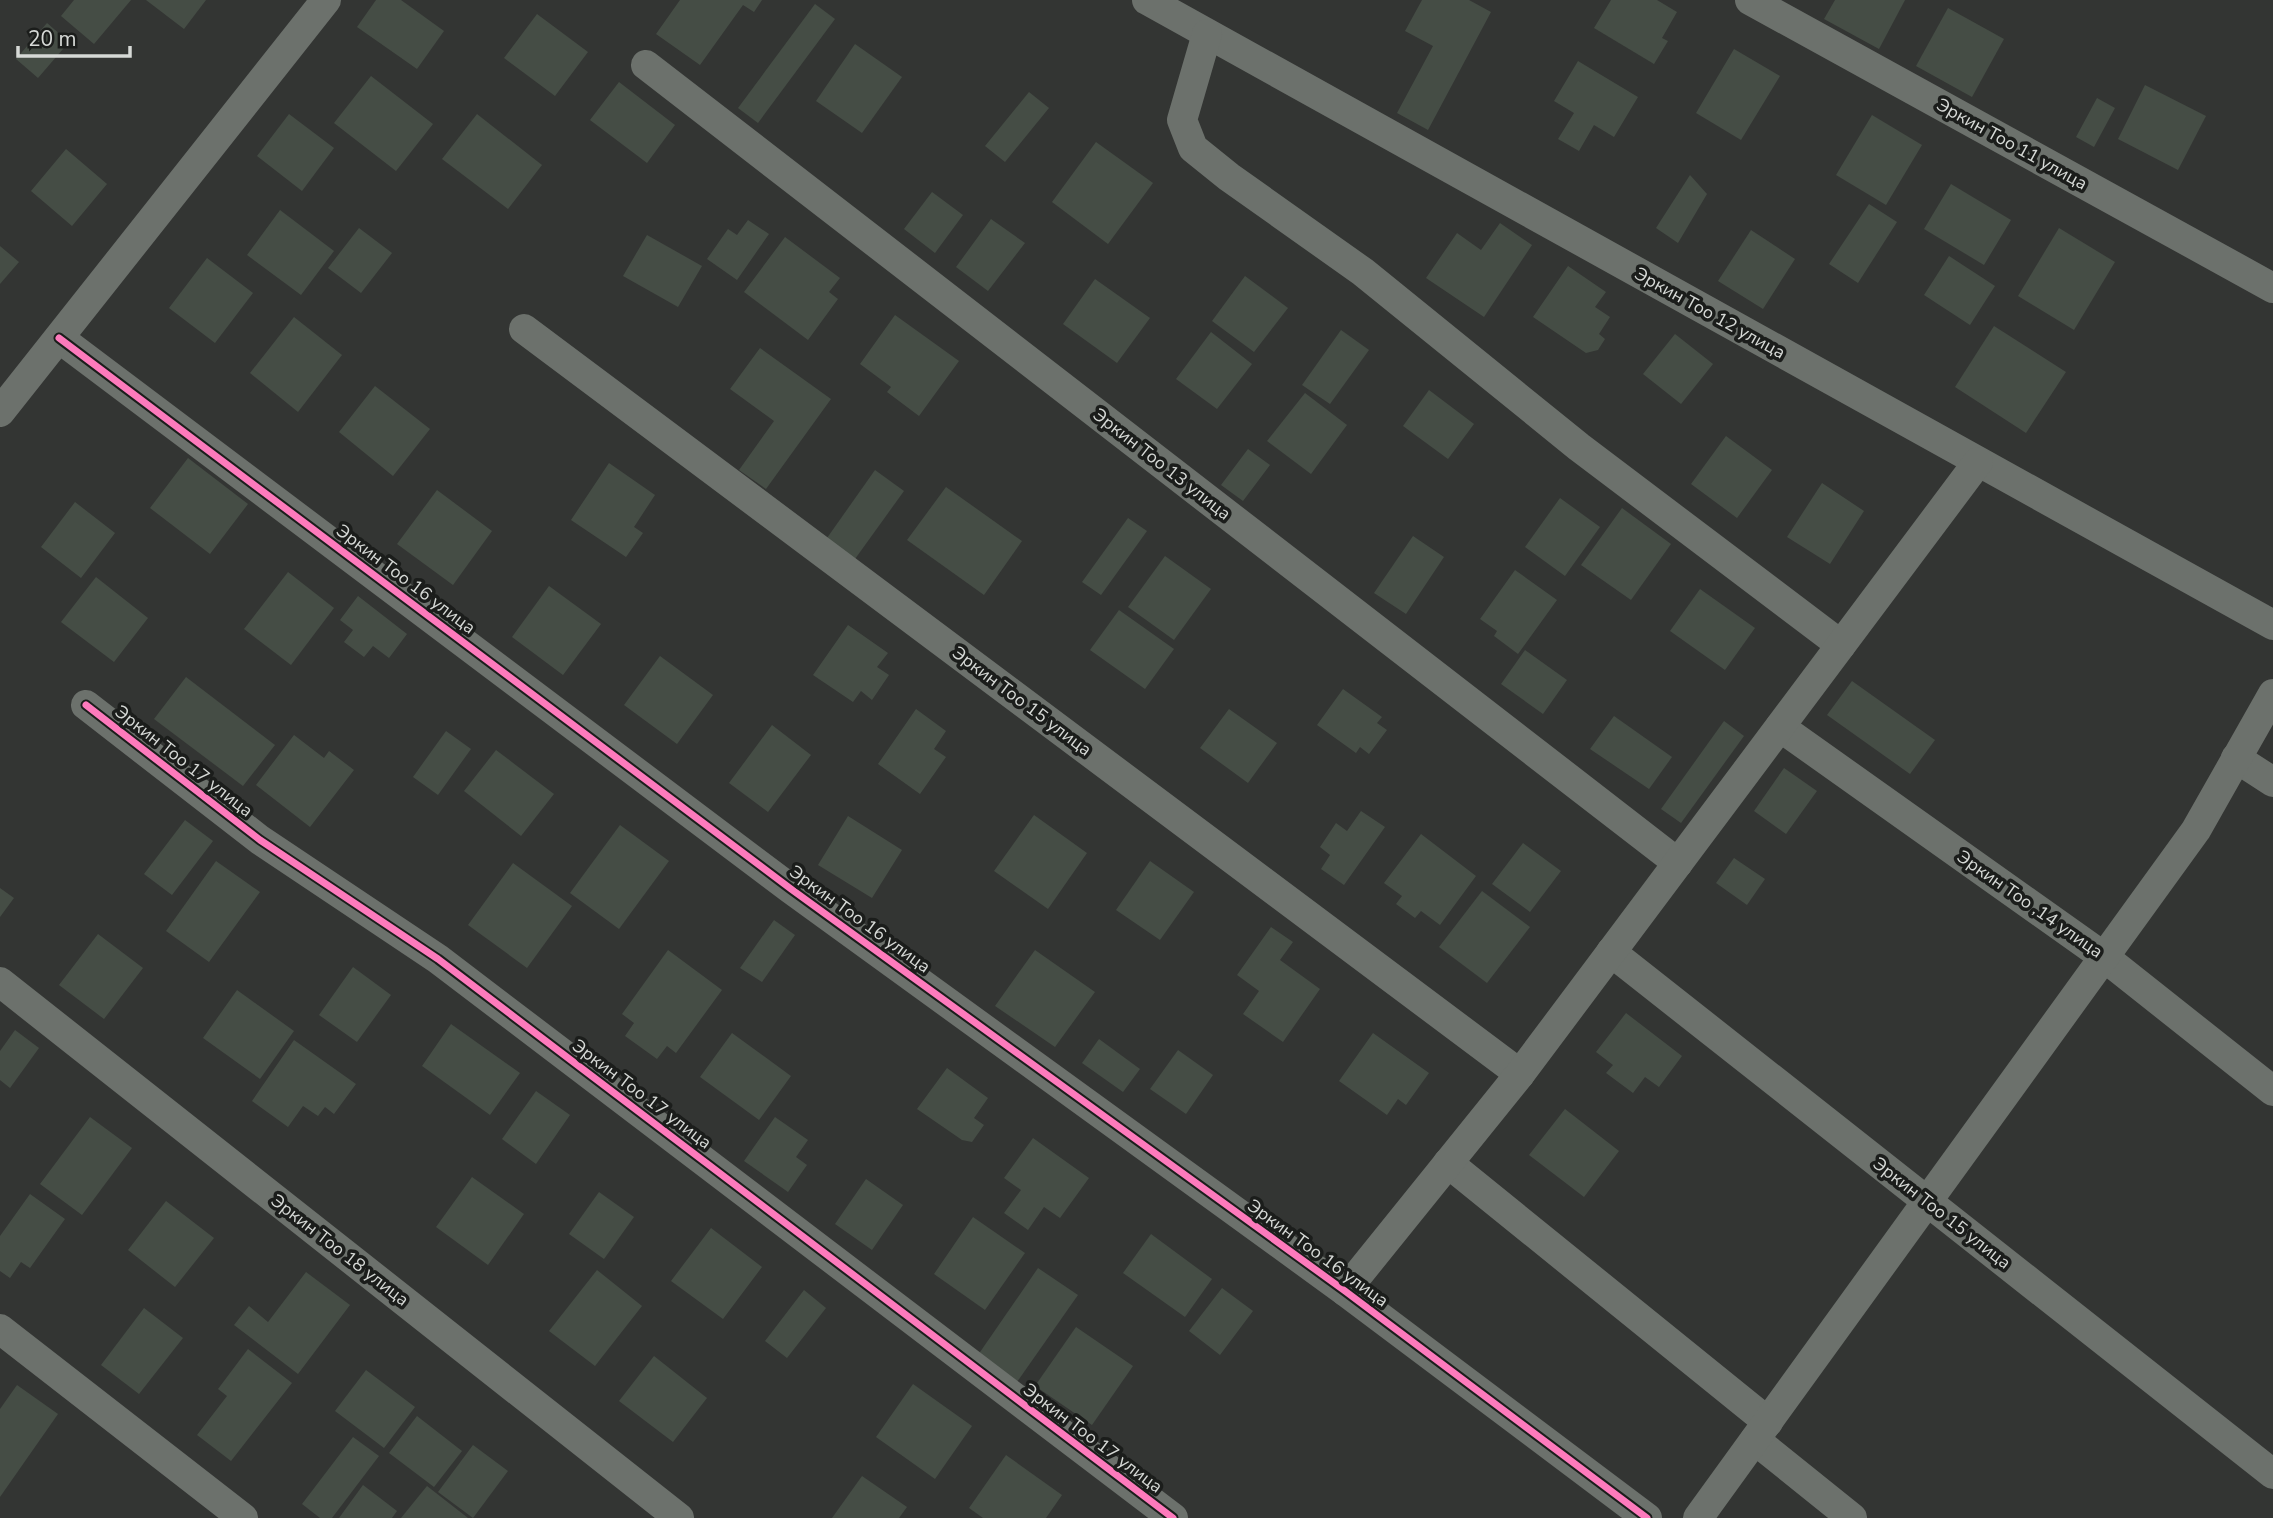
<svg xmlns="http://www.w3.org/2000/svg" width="2273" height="1518" font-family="'Nunito Sans',sans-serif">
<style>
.building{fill:#454d45}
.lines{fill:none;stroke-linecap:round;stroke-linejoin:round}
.minor{stroke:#6c716c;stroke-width:30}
.cycleway-casing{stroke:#1b1d1b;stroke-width:11}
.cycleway{stroke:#fd7abc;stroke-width:7}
.labels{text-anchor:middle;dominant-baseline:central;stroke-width:7;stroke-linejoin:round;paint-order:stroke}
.street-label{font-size:18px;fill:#d6d9d6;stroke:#1b1d1b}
</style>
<rect width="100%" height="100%" fill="#333533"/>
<g class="building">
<path d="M 74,0 L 131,0 L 94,44 L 61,16 Z"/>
<path d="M 146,0 L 206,0 L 184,29 Z"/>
<path d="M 376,0 L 401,0 L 444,31 L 417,69 L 357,27 Z"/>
<path d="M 680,0 L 762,0 L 754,12 L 743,5 L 700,65 L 656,34 Z"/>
<path d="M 1422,0 L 1469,0 L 1491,12 L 1428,130 L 1397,113 L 1433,46 L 1405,31 Z"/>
<path d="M 1611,0 L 1657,0 L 1677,12 L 1662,38 L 1668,41 L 1654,64 L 1594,28 Z"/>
<path d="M 1835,0 L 1905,0 L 1879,49 L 1824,19 Z"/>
<path d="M 815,4 L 835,19 L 758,123 L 738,108 Z"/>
<path d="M 1948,8 L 2004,39 L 1972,97 L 1916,66 Z"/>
<path d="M 537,14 L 588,52 L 555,96 L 504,58 Z"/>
<path d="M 47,23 L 69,42 L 38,78 L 16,59 Z"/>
<path d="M 855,44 L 902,77 L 862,133 L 816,101 Z"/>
<path d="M 1734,49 L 1780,76 L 1741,140 L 1696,113 Z"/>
<path d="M 1578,61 L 1638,97 L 1614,137 L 1594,125 L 1579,151 L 1558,139 L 1574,113 L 1554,101 Z"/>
<path d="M 371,76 L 433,124 L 396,171 L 334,123 Z"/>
<path d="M 619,82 L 675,125 L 647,163 L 590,120 Z"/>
<path d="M 2145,85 L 2206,116 L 2178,170 L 2118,139 Z"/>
<path d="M 1029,92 L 1049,108 L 1005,162 L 985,146 Z"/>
<path d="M 2097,98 L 2115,108 L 2094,147 L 2076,137 Z"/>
<path d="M 289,114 L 334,148 L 302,191 L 257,156 Z"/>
<path d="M 477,114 L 542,165 L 508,209 L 442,159 Z"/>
<path d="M 1872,115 L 1922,145 L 1886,205 L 1836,175 Z"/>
<path d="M 1096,142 L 1153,183 L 1108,244 L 1052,202 Z"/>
<path d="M 66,149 L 107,184 L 72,226 L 31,191 Z"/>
<path d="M 1690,175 L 1707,194 L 1678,243 L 1656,228 Z"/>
<path d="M 1951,184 L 2011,220 L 1984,265 L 1924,229 Z"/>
<path d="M 932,192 L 963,215 L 935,253 L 904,229 Z"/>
<path d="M 1869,204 L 1897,222 L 1858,283 L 1829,264 Z"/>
<path d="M 280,210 L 334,251 L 301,295 L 247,255 Z"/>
<path d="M 991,219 L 1025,243 L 988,291 L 956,267 Z"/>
<path d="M 748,220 L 769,234 L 737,280 L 707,259 L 728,229 L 737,235 Z"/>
<path d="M 1500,223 L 1532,245 L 1484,317 L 1426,278 L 1457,233 L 1481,250 Z"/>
<path d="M 359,228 L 392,253 L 361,293 L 328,268 Z"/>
<path d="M 2059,228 L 2115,262 L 2074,330 L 2018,296 Z"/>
<path d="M 1751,230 L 1795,259 L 1763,309 L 1718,281 Z"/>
<path d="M 647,235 L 702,266 L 678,307 L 623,276 Z"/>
<path d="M 785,237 L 840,278 L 829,292 L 838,299 L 808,340 L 744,292 Z"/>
<path d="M 0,246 L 19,262 L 0,284 Z"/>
<path d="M 1949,256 L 1995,286 L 1970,325 L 1924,295 Z"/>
<path d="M 207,258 L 253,293 L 215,343 L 169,308 Z"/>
<path d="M 1568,266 L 1606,292 L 1595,307 L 1610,317 L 1599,334 L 1605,339 L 1598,350 L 1586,353 L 1533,317 Z"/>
<path d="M 1245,276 L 1288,308 L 1254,352 L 1212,321 Z"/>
<path d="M 1095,279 L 1150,318 L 1117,363 L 1063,324 Z"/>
<path d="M 895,315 L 959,361 L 919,416 L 887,392 L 891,387 L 860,364 Z"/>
<path d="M 294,317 L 342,355 L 298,412 L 250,373 Z"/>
<path d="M 1994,326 L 2066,372 L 2026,433 L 1955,387 Z"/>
<path d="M 1341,330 L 1369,350 L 1330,404 L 1302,385 Z"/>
<path d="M 1211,332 L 1252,364 L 1217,409 L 1176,379 Z"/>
<path d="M 1675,334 L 1713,364 L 1681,404 L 1643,374 Z"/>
<path d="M 760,348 L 831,399 L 766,489 L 739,470 L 774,421 L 730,389 Z"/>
<path d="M 375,386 L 430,429 L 393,476 L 339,432 Z"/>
<path d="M 1429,390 L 1474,424 L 1448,459 L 1403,426 Z"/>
<path d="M 1305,393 L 1347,425 L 1311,474 L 1267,441 Z"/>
<path d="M 1726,436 L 1772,470 L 1737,518 L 1691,484 Z"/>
<path d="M 1248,449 L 1270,465 L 1243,501 L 1221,485 Z"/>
<path d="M 188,458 L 248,504 L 210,554 L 150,508 Z"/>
<path d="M 609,463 L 655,495 L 634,527 L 643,533 L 626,557 L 571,520 Z"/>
<path d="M 875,470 L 904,491 L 855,559 L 827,538 Z"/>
<path d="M 1822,483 L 1864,511 L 1830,564 L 1787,537 Z"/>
<path d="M 946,487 L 1022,541 L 984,595 L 907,540 Z"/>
<path d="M 437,490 L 492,531 L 453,585 L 397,544 Z"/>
<path d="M 1560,498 L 1600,527 L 1565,576 L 1525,547 Z"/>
<path d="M 75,502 L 115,533 L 81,578 L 41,547 Z"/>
<path d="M 1622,508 L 1671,544 L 1631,600 L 1581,565 Z"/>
<path d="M 1128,518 L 1147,531 L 1101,595 L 1082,582 Z"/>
<path d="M 1413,536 L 1444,557 L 1406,614 L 1374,593 Z"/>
<path d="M 1165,556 L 1211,589 L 1174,640 L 1128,607 Z"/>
<path d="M 1515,570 L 1557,600 L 1518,654 L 1494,636 L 1497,631 L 1480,619 Z"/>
<path d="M 288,572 L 334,608 L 291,665 L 244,629 Z"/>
<path d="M 96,577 L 148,618 L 114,662 L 61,622 Z"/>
<path d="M 549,586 L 601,624 L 563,675 L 512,637 Z"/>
<path d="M 1700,589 L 1755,628 L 1725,670 L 1670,631 Z"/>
<path d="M 358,596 L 407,634 L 389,658 L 373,646 L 364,657 L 344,642 L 353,630 L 340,620 Z"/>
<path d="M 1119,610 L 1174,649 L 1145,689 L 1090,650 Z"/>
<path d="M 848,625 L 888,653 L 877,667 L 889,675 L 872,700 L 861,691 L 853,702 L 813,675 Z"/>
<path d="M 1525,650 L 1567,680 L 1543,714 L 1501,684 Z"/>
<path d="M 660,656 L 713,695 L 677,744 L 624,705 Z"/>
<path d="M 186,677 L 275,745 L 243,786 L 154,719 Z"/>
<path d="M 1852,681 L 1935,740 L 1910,774 L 1827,715 Z"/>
<path d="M 1343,689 L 1382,717 L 1377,723 L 1387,730 L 1369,754 L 1360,747 L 1356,753 L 1317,725 Z"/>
<path d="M 916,709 L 946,731 L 934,749 L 946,757 L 920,794 L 878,764 Z"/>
<path d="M 1229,709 L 1277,743 L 1248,783 L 1200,748 Z"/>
<path d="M 1614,716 L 1672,757 L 1649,789 L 1590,749 Z"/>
<path d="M 1724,721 L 1744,736 L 1681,823 L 1661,809 Z"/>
<path d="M 772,725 L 811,755 L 768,812 L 729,783 Z"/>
<path d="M 446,731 L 471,749 L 438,795 L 413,777 Z"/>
<path d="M 294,735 L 324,758 L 329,751 L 354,770 L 310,827 L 256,785 Z"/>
<path d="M 496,750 L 554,794 L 521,836 L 464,791 Z"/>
<path d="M 1784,768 L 1817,791 L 1786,834 L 1754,811 Z"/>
<path d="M 1361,811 L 1385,827 L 1344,885 L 1321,869 L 1330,855 L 1320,847 L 1336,823 L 1347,831 Z"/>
<path d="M 1034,815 L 1087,853 L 1048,909 L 994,871 Z"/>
<path d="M 848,816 L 902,850 L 872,898 L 818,865 Z"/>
<path d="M 185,820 L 213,841 L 172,895 L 144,874 Z"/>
<path d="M 620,825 L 669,861 L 619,929 L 570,893 Z"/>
<path d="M 1421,834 L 1476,876 L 1440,925 L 1421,911 L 1415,918 L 1396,904 L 1402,896 L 1384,883 Z"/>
<path d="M 1523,843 L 1561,871 L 1530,912 L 1492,884 Z"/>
<path d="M 1734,858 L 1765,879 L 1747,905 L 1716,883 Z"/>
<path d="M 216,861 L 260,892 L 209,962 L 166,931 Z"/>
<path d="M 1150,861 L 1194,892 L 1160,940 L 1116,910 Z"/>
<path d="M 513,863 L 572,906 L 527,968 L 468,925 Z"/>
<path d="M 0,888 L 14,898 L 0,917 Z"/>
<path d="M 1482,891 L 1530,927 L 1487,983 L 1439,947 Z"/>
<path d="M 774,920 L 795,935 L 762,982 L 740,968 Z"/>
<path d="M 1271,927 L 1293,942 L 1280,960 L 1320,989 L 1283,1042 L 1243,1014 L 1259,991 L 1237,975 Z"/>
<path d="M 98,934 L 143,968 L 104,1019 L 59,985 Z"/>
<path d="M 668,950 L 722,990 L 676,1053 L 667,1046 L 657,1059 L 625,1036 L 634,1023 L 622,1014 Z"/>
<path d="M 1035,950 L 1095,992 L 1055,1047 L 995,1006 Z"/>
<path d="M 353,967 L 391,995 L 357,1042 L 319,1015 Z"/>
<path d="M 237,990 L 294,1031 L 260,1079 L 203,1038 Z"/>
<path d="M 1626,1013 L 1682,1056 L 1659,1087 L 1645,1077 L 1633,1093 L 1606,1073 L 1613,1065 L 1596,1052 Z"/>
<path d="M 451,1024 L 520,1073 L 490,1115 L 422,1066 Z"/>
<path d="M 15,1030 L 39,1048 L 10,1088 L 0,1080 L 0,1051 Z"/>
<path d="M 732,1033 L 791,1076 L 759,1120 L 700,1077 Z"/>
<path d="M 1373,1033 L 1429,1073 L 1406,1105 L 1398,1099 L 1387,1115 L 1339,1081 Z"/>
<path d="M 1099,1039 L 1140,1069 L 1123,1092 L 1082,1063 Z"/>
<path d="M 294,1040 L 356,1084 L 334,1114 L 325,1107 L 318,1116 L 303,1106 L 288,1127 L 252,1101 Z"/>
<path d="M 1178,1050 L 1213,1075 L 1186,1114 L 1150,1089 Z"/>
<path d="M 947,1068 L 988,1098 L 974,1118 L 984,1125 L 972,1142 L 962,1140 L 917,1109 Z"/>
<path d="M 536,1091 L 570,1115 L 536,1164 L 502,1139 Z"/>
<path d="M 1565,1109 L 1619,1151 L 1584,1197 L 1529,1155 Z"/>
<path d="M 90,1117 L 132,1148 L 82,1215 L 40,1184 Z"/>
<path d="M 775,1117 L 808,1140 L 796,1157 L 807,1165 L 788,1192 L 744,1161 Z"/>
<path d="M 1033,1138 L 1089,1178 L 1060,1218 L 1044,1207 L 1028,1230 L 1004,1213 L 1021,1190 L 1004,1178 Z"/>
<path d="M 472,1177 L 524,1214 L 488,1265 L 436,1227 Z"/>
<path d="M 866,1179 L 903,1205 L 872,1250 L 835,1224 Z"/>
<path d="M 599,1192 L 634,1217 L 604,1259 L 569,1234 Z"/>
<path d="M 30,1194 L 65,1219 L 30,1268 L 21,1262 L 10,1278 L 0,1271 L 0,1236 Z"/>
<path d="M 166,1201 L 214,1238 L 175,1287 L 128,1250 Z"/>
<path d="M 973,1217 L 1025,1253 L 985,1310 L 934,1274 Z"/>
<path d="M 711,1228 L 762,1267 L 723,1319 L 671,1281 Z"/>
<path d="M 1151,1234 L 1212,1279 L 1185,1317 L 1123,1273 Z"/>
<path d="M 1038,1268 L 1078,1295 L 1017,1382 L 978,1355 Z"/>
<path d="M 597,1270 L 642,1306 L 595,1366 L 549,1331 Z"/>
<path d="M 306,1272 L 350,1305 L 298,1374 L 234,1325 L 249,1306 L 268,1322 Z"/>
<path d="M 1222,1288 L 1253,1311 L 1220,1355 L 1189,1331 Z"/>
<path d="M 804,1290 L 826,1308 L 787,1358 L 765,1341 Z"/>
<path d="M 144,1308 L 183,1338 L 139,1394 L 101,1365 Z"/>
<path d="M 1076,1327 L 1133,1366 L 1092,1425 L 1035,1386 Z"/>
<path d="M 248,1349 L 292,1383 L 231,1461 L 197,1435 L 227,1396 L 218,1389 Z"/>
<path d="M 654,1356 L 707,1398 L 673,1442 L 619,1401 Z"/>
<path d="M 366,1370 L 415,1407 L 384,1448 L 335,1411 Z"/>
<path d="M 913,1384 L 972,1426 L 935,1479 L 876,1437 Z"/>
<path d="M 17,1385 L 58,1414 L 0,1497 L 0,1409 Z"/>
<path d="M 417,1416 L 462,1451 L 434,1487 L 389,1453 Z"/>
<path d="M 353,1437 L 379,1456 L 332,1518 L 320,1518 L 302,1504 Z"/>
<path d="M 473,1445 L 508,1471 L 473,1518 L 438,1492 Z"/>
<path d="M 1006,1455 L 1062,1495 L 1046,1518 L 983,1518 L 969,1508 Z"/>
<path d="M 862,1476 L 907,1507 L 899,1518 L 832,1518 Z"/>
<path d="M 363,1485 L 397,1511 L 392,1518 L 339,1518 Z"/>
<path d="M 427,1486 L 468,1518 L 401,1518 Z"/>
</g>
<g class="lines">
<g class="minor">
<path d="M 1147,0 L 2273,625"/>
<path d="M 1750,0 L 2273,288"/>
<path d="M 1207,34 L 1182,120 L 1193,148 L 1229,177 L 1363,272 L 1579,447 L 1841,645"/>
<path d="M 646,65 L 1678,863"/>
<path d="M 524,329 L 1520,1074"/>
<path d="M 59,338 L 791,889 L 1345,1291 L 1647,1518"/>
<path d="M 0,412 L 326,0"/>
<path d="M 86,705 L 260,840 L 438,959 L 1173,1518"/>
<path d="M 1780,727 L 2104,957 L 2273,1091"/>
<path d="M 2236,758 L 2273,782"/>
<path d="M 1611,952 L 2273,1474"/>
<path d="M 0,982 L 679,1518"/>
<path d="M 1448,1163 L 1768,1422"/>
<path d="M 1345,1291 L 1520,1074 L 1978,462"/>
<path d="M 0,1329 L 243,1518"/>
<path d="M 1755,1440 L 1852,1518"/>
<path d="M 1698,1518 L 2196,830 L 2273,694"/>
</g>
<g class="cycleway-casing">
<g id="cycleway">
<path d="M 59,338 L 791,889 L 1345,1291 L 1647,1518"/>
<path d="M 86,705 L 260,840 L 438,959 L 1173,1518"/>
</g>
</g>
<use href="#cycleway" class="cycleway"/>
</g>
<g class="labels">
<g class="street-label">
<text transform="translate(2012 144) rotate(29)">Эркин Тоо 11 улица</text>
<text transform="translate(1710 313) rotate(29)">Эркин Тоо 12 улица</text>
<text transform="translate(1162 464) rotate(38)">Эркин Тоо 13 улица</text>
<text transform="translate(406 579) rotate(37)">Эркин Тоо 16 улица</text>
<text transform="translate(1022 701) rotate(37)">Эркин Тоо 15 улица</text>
<text transform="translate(184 761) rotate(38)">Эркин Тоо 17 улица</text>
<text transform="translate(2030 904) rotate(35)">Эркин Тоо ,14 улица</text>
<text transform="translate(860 919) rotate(36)">Эркин Тоо 16 улица</text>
<text transform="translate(642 1094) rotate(37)">Эркин Тоо 17 улица</text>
<text transform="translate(1942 1213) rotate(38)">Эркин Тоо 15 улица</text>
<text transform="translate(340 1250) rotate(38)">Эркин Тоо 18 улица</text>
<text transform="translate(1318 1253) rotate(36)">Эркин Тоо 16 улица</text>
<text transform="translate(1093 1438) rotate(37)">Эркин Тоо 17 улица</text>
</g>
</g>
<path d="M18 46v10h112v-10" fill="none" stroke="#d6d9d6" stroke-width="3.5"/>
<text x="28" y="46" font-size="21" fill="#d6d9d6" stroke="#1b1d1b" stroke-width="5" paint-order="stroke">20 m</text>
</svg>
